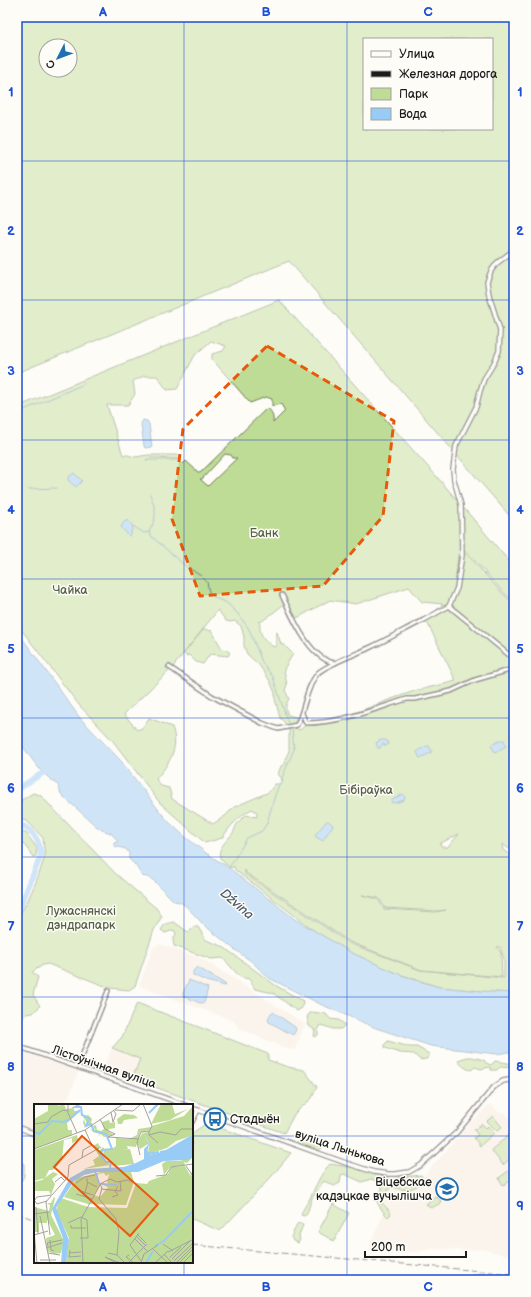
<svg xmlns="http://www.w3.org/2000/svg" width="531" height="1297" font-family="'Balsamiq Sans',sans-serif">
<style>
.built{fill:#f9ebdd}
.green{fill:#bedc95;stroke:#6d7c58;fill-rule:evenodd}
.water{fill:#98cbf5;stroke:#66859e}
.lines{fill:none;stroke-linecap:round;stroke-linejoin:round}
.stream{stroke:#66859e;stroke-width:1}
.river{stroke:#98cbf5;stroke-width:6}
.minor-casing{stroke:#1c1c1c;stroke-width:6}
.tertiary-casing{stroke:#1c1c1c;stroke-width:6}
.minor{stroke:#fdfcf7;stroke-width:3}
.tertiary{stroke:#fdfcf7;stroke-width:3.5}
.rail{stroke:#1c1c1c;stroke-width:1;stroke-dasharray:6 3;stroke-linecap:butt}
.marked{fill:none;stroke:#e8590c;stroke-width:3;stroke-dasharray:8 5;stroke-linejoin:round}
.grid{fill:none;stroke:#1d4ed8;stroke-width:1;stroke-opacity:0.55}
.labels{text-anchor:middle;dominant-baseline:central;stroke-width:3;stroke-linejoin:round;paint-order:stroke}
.park-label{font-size:12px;fill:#555f46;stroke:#fdfcf7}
.street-label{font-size:12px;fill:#1c1c1c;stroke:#fdfcf7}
.poi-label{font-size:12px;fill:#1c1c1c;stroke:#fdfcf7;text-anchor:start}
.water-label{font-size:13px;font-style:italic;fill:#475968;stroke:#fdfcf7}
.inset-river{fill:none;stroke:#98cbf5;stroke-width:2}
.inset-road{fill:none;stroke:#a3a29f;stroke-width:1}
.view{fill:#e8590c;fill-opacity:0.15;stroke:#e8590c;stroke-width:2}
.inset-edge{fill:none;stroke:#1c1c1c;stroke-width:2}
.neatline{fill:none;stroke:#1d4ed8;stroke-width:1.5}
.grid-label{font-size:13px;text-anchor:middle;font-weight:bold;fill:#1d4ed8}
</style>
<rect width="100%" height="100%" fill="#fdfcf7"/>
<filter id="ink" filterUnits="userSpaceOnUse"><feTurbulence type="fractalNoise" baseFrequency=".025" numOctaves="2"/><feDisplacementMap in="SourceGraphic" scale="8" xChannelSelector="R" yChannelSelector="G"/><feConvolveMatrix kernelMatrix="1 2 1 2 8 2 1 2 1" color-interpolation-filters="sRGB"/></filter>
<g filter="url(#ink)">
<g class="built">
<path d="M 159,944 L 203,959 L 305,1024 L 295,1049 L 290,1050 L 240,1029 L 234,1021 L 139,986 L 153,948 Z"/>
<path d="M 112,1048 L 140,1059 L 132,1079 L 103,1068 Z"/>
<path d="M 17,1050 L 79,1071 L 65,1105 L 35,1105 L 35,1131 L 17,1123 Z"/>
<path d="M 490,1104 L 500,1113 L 502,1112 L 506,1114 L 514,1125 L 514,1255 L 506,1255 L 482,1249 L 468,1250 L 431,1249 L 416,1252 L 391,1252 L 371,1250 L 370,1245 L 386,1208 L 375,1200 L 386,1178 L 423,1177 L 472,1121 Z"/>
</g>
<g class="green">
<path d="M 17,17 L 514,17 L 514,521 L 289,261 L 17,373 ZM 364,39 L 492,39 L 492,129 L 364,129 ZM 46,46 L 70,46 L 70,70 L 46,70 Z"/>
<path d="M 279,300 L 445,486 L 514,567 L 514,602 L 504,593 L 466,551 L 458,554 L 456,575 L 459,554 L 466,553 L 502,593 L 514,604 L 514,852 L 502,844 L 503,850 L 514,858 L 514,993 L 492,992 L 439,987 L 396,973 L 352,953 L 316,932 L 235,870 L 234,866 L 232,868 C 210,856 221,847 233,833 C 235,830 235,827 237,824 C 239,821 243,818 246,815 L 257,817 L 257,812 L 252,809 C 238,817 231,825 222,838 L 205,843 L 160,803 L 113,741 L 79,705 L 17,624 L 17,407 ZM 211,341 L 226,346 L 223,351 L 212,354 L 212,359 L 250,403 L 266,397 L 272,399 L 272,406 L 281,404 L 285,411 L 273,423 C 274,418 272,410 267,408 L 200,473 L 198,472 L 186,461 L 183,464 L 179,460 L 146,460 L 151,458 L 179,459 L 181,457 L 180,455 L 148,455 L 135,457 L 128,455 L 123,455 L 107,405 L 128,405 L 135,394 L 133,381 L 144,376 L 157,376 L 167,390 L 177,389 L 195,355 ZM 225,454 L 231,455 L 233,458 L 237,458 L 208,486 L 200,479 L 202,479 ZM 409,587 L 422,602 L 443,604 L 426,620 L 456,681 C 438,686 418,689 400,696 C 371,705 342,722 311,720 L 300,730 L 295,728 L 289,729 L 289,751 L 286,757 L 285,764 L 281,766 L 278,774 L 283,780 L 282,784 L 275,784 L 269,792 L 234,807 L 225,816 L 213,824 L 172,799 L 169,788 L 161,786 L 156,779 C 169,764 180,748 172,727 L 149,718 L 142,728 L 137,730 L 124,714 L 172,668 L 218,610 L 226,621 L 230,622 L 235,621 L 241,626 L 244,637 L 244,646 L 247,654 L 259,665 L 270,681 L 275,693 L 275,699 L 280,718 L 287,725 L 294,724 L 296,721 L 296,717 L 288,715 C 285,708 285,705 289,699 L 285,690 L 287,685 L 284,669 L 293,654 L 285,646 L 281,644 L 277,632 L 276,634 L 276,647 L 272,646 C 264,640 259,634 260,624 L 258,621 L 261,622 L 287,602 L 297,618 L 330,600 L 356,604 ZM 459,834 L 448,847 L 443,847 L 439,844 ZM 245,870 L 246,873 L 350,942 L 421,970 L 502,977 L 501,953 L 497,947 L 500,947 L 504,959 L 504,978 L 420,970 L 349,943 L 245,874 ZM 362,895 L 379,898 L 385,908 L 437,911 L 446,910 L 435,912 L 384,909 L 378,899 Z"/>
<path d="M 204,629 L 212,631 L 222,649 L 227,650 L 230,653 L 228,656 L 210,654 L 203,664 L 196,662 L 189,655 L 186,656 L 184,653 Z"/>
<path d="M 33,793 L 40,795 L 116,874 L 156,908 L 162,916 L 154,930 L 135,986 L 129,990 L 110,988 L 48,964 L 43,965 L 32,972 L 38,977 L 33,995 L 40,1006 L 33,1013 L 26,1014 L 17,1024 L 17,920 L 28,900 L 38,877 L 45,856 L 43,838 L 27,821 L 17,819 L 17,803 Z"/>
<path d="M 17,831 L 26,833 L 37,848 L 36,856 L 33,857 L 26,847 L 17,838 Z"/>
<path d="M 174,922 L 188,932 L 193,927 L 198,927 L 206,940 L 222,946 L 275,985 L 303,1001 L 302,1008 L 297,1011 L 273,993 L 255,989 L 249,979 L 240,977 L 223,958 L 211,959 L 174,946 L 173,940 L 176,934 L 174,930 L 165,933 L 161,930 L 165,924 Z"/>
<path d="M 137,1003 L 268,1054 L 268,1060 L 288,1067 L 304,1070 L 317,1087 L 312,1098 L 295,1113 L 284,1133 L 132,1079 L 140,1059 L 112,1048 L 122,1037 Z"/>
<path d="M 313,1012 L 326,1014 L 330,1019 L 339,1020 L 345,1025 L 341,1029 L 333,1029 L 321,1025 L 318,1030 L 318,1035 L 315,1037 L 314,1036 L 315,1030 L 309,1026 L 307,1017 L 309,1014 Z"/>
<path d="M 388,1041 L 410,1047 L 417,1047 L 429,1054 L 429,1057 L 426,1059 L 420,1060 L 414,1054 L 400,1053 L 385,1048 L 384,1045 Z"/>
<path d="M 17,1049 L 24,1051 L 20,1064 L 17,1063 Z"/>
<path d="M 467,1057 L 472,1057 L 484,1060 L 486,1063 L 491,1065 L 495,1061 L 514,1064 L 514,1068 L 500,1067 L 497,1070 L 491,1070 L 490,1067 L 481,1069 L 475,1067 L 471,1070 C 466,1069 460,1065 458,1060 Z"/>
<path d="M 493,1116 L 502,1127 L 497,1131 L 487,1121 Z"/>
<path d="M 209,1124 L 291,1153 L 272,1176 L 220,1231 L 192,1219 L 192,1133 L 204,1125 Z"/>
<path d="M 482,1124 L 486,1128 L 488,1126 L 494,1133 L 480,1146 L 474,1138 L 478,1135 L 474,1130 Z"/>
<path d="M 514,1131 L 514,1155 L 503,1165 L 491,1150 Z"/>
<path d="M 301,1139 L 309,1139 L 321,1145 L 322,1148 L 318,1151 L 296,1143 Z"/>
<path d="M 22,1162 L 24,1164 L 24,1176 L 22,1180 L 17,1181 L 17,1171 L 20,1169 L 19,1163 Z"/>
<path d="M 330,1164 C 349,1167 369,1169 388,1177 L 388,1180 L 390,1182 L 397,1178 L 421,1175 L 424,1180 C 416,1189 403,1193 392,1186 L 380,1199 C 382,1205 388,1207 391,1214 L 388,1217 C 385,1215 376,1202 376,1199 L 382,1189 L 381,1183 L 371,1179 L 362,1182 L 344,1174 L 341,1175 L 340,1183 L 334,1186 L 324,1181 L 312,1198 L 307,1214 L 304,1216 L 301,1215 C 303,1208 307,1204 310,1198 C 316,1186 320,1174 330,1164 Z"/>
<path d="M 514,1167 L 514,1179 L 503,1185 L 499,1179 L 500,1177 Z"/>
<path d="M 435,1196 L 441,1201 L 439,1204 L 431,1208 L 426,1204 Z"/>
<path d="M 333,1204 L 349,1213 L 334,1241 L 318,1232 Z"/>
<path d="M 300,1223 L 303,1225 L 299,1235 L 300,1240 L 298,1243 L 293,1241 L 291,1237 L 297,1224 Z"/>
<path d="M 479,1273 L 487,1275 L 495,1280 L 467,1280 L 470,1276 Z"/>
<path d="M 443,1275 L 456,1280 L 428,1280 L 429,1277 L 439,1280 Z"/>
</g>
<g class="water">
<path d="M 143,420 L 147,421 L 149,424 L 152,447 L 145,448 L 144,446 L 141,424 Z"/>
<path d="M 74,473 L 82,481 L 76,487 L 68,480 L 68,478 Z"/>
<path d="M 128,520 L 133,527 L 131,532 L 131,535 L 129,536 L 121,527 L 124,522 Z"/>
<path d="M 17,631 L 80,718 L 121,761 L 161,813 L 170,823 L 183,835 L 206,853 L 229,868 L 296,920 L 352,953 L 396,973 L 415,980 L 439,987 L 492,992 L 514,993 L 514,1051 L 497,1054 L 431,1046 L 376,1028 L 320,1004 L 269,978 L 251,961 L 234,949 L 204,925 L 186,906 L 180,902 L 174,901 L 153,880 L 147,877 L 142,876 L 136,866 L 129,859 L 129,853 L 126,849 L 114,846 L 114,843 L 118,841 L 111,833 L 102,830 L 96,826 L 65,798 L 61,794 L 58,785 L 43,773 L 34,762 L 17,738 Z"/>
<path d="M 380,740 L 386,740 L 389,744 L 385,746 L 383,743 L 380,748 L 378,748 L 376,743 Z"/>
<path d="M 502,740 L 504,740 L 506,746 L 495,752 L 491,745 Z"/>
<path d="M 427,746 L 429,746 L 432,752 L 420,758 L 419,757 L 417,751 Z"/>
<path d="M 403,794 L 405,797 L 404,800 L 395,803 L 391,802 L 392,800 Z"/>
<path d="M 328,821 L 333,825 L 323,840 L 321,840 L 316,837 L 315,835 L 326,822 Z"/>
<path d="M 197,967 L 225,984 L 226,985 L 225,986 L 206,981 L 193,975 L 193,971 Z"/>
<path d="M 189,980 L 208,988 L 204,1003 L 200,1003 L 183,996 L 183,993 Z"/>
<path d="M 273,1012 L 295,1027 L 296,1030 L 293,1035 L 269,1022 L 268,1019 L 271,1013 Z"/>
</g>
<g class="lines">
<g class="stream">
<path d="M 17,413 L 84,384"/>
<path d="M 29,489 L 57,488"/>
<path d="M 150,494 C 156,511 158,515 149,532 L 150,535 L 183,564 L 201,576 L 207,582 L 209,592 L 215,598 L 227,603 L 238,614 L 249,629 L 262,662 L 273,677 L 288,723"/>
<path d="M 133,526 L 144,533 L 149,532"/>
<path d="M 229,868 L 247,838 L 262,831 L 267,823 L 275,795 L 294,749 L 292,729"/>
</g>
<g class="river">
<path d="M 17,790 L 27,783 L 49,769"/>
<path d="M 17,824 C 32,827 40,841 41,855 L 19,910 L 17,912"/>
</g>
<g class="minor-casing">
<g id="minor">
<path d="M 282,595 C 292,616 309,659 335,663"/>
<path d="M 449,606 L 514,659"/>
<path d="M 169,667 L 212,696 L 262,723 L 278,729 L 297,725 C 305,708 306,688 317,674 C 323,666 359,653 369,648 C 388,639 406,629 424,620"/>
<path d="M 302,713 L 306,723 C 341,723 374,709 407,699 L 415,699 L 451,691 L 475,680 L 506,671 L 514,668"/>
<path d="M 17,1046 L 185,1105"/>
<path d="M 78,1066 L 108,991"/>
<path d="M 192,1108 L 198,1110"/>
</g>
</g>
<g class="tertiary-casing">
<g id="tertiary">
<path d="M 424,620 L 449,606 L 457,588 L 462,555 L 461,505 L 454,480 L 453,469 L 456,446 L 476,407 L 480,391 L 484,379 L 494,363 L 499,351 L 500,330 L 489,295 L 487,282 L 491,271 L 497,263 L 514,250"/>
<path d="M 192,1122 L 198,1110 L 346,1163 L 374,1172 L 388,1174 L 396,1174 L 409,1172 L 421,1165 L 457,1132 L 494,1087 L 503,1081 L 514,1079"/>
<path d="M 17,1127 L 35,1134"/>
</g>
</g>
<use href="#minor" class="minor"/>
<use href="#tertiary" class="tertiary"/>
<g class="rail">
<path d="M 17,1213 L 35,1220"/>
<path d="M 192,1245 L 514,1274"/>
</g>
</g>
</g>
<path d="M0 0H531V1297H0ZM 267,346 L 394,421 L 383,516 L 323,586 L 200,596 L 172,519 L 183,429 Z" fill="#fdfcf7" fill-opacity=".55" fill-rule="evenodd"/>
<path class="marked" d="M 267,346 L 394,421 L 383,516 L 323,586 L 200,596 L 172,519 L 183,429 Z"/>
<path class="grid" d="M 184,17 L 184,1105M 347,17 L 347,1280M 17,161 L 514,161M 17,300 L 514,300M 17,440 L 514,440M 17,579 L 514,579M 17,718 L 514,718M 17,857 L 514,857M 17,997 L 514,997M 17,1136 L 35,1136M 192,1136 L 514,1136M 184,1262 L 184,1280"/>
<defs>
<g id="bus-ring" transform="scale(1.15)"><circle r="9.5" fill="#fdfcf7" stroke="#1f6fb2" stroke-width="1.5"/><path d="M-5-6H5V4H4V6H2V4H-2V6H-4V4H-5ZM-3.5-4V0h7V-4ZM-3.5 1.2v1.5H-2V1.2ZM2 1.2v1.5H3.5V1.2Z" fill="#1f6fb2"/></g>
<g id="university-ring" transform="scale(1.15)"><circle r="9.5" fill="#fdfcf7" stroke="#1f6fb2" stroke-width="1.5"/><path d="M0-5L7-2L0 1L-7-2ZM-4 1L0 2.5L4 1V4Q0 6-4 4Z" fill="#1f6fb2"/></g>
</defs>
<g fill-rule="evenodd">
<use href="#bus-ring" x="215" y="1119"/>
<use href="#university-ring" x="447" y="1189"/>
</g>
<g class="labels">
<g class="park-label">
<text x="264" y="533">Банк</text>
<text x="70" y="590">Чайка</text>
<text x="366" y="790">Бібіраўка</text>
<text x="81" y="911">Лужаснянскі<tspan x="81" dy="14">дэндрапарк</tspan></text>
</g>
<g class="street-label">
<text transform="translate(104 1067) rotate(19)">Лістоўнічная вуліца</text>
<text transform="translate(340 1148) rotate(18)">вуліца Лынькова</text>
</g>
<g class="poi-label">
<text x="230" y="1119">Стадыён</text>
<text x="432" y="1182" text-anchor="end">Віцебскае<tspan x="432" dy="14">кадэцкае вучылішча</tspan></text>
</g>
<g class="water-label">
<text transform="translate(237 904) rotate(41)">Dźvina</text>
</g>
</g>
<g transform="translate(34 1104)">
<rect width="159" height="159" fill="#fdfcf7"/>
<path d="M 14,0 L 24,0 L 24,2 L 30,0 L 32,5 L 40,4 L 40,7 L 45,7 L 49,13 L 54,11 L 58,15 L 57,19 L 59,20 L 51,23 L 49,19 L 50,15 L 52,22 L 55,14 L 53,13 L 54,15 L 53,18 L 45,8 L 33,19 L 34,26 L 38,26 L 38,31 L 0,45 L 0,20 L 3,19 L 0,19 L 0,15 L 14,7 ZM 127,0 L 138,0 L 141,10 L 154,5 L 136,16 L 117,20 ZM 159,2 L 159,30 L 157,32 L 142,37 L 133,44 L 114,50 L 115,40 L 109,29 L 114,28 L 118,22 L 150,12 ZM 90,10 L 100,11 L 104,14 L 90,16 L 88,20 L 84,20 L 83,15 ZM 75,16 L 76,19 L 81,18 L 81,24 L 75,25 L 74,27 L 80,31 L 70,33 L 67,30 L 63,33 L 66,30 L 59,28 L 56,24 L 60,27 L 62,27 L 59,22 L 62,21 L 63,26 L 67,27 L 70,25 L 68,18 ZM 117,23 L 115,26 L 106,28 L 102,43 L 93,42 L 94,45 L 88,46 L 96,45 L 100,60 L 79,62 L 77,57 L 69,51 L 70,46 L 66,49 L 76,61 L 49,65 L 61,61 L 59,56 L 65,52 L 59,42 L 64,39 L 66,43 L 63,45 L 64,48 L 69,43 L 71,46 L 77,46 L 82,42 L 82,34 L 95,35 L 103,31 L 104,25 ZM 109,28 L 114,40 L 106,45 L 103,38 ZM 43,31 L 44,36 L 38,39 L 38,34 L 30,36 L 28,55 L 24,61 L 19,66 L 15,66 L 11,74 L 0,77 L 0,46 ZM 159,53 L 153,59 L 150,58 L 151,61 L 136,63 L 130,71 L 128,60 L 132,57 L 146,57 ZM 151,62 L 156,71 L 158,72 L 156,70 L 159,68 L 159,159 L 32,159 L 35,134 L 22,106 L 27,94 L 54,103 L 93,104 L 102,79 L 113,80 L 115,77 L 134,70 L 137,63 ZM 19,68 L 24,70 L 18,75 L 21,80 L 17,91 L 15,87 L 1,87 L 0,78 L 8,76 ZM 68,68 L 97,68 L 100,78 L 92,101 L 54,100 L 30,93 L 43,74 ZM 70,69 L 72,72 L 75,70 L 73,79 L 77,81 L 66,79 L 63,76 L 64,70 ZM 67,80 L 74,83 L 66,93 L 60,91 ZM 20,93 L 21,94 L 17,111 L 30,137 L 27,149 L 20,150 L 13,147 L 12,134 L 21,131 L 13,115 L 13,119 L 5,119 L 5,128 L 0,128 L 0,103 L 15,107 L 16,101 L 13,99 L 17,99 Z" fill="#bedc95" fill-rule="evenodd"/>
<path d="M 159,31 L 159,53 L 153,56 L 130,57 L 104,68 L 63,68 L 50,71 L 40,77 L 22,104 L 35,136 L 32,159 L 27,159 L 29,134 L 18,105 L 36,74 L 52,65 L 90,63 L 102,59 L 110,55 L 110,45 L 114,41 L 111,34 L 115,40 L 113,49 L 115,51 L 133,47 Z" fill="#98cbf5"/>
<path class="inset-river" d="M 46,0 L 41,3 L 47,3 L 48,11 L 55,14 L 52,22 L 57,20 L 60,27 L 72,30 L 78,45 L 69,46 L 66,50 L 72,58 L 77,58 L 76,64M 115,9 L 124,0M 37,14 L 46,6M 0,28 L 5,30 L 18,17 L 30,18 L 36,15M 113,47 L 114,50 L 125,48M 126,48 L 132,47 L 158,32M 61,67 L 65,79M 67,80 L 83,81M 121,142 L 131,136 L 159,107M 112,159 L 119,147"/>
<path class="inset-road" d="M 34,0 L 34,9 L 43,29M 81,6 L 99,7 L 107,0M 77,8 L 79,18 L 82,10 L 80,7M 66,15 L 71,25 L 81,30 L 74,33 L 105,35M 0,20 L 14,18 L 17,13 L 29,6 L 34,7M 115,27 L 115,31 L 126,28 L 142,31 L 147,25 L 159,25M 115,31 L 124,39M 0,45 L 51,26 L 89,0M 106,51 L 103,38 L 107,28 L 115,27 L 118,22 L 109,0M 48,54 L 49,46 L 58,41 L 51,26M 152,62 L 159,72M 122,72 L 132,71 L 137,63 L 159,60M 53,74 L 53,78 L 63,83M 76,75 L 66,80 L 68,84 L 65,95 L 82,115 L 85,128 L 83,151M 76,75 L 83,78 L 94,76 L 98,78M 21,78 L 27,73 L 31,77M 42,79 L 51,73 L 61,71M 67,85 L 87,87 L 86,77M 44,86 L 59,91M 42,90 L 58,95M 50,92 L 54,78M 78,93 L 84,91 L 81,87 L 84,82M 0,97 L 3,93 L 18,91 L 34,73 L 35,61 L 67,43M 1,97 L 3,100 L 13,97M 2,103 L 4,130M 0,110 L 15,108M 6,112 L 16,159M 34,119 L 47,113M 37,121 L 37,124 L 52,124M 0,127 L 3,159M 105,129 L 96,141 L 107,157M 103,130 L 112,139M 0,131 L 14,127M 16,131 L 12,98 L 17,92M 102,132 L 111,141M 46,134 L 54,134 L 53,116 L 47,113M 100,134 L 113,147M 16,136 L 17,146 L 20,147M 129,140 L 139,147M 14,142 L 13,139 L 28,136M 12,144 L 28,139M 119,145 L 134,159M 36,146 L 35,153 L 47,152M 134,148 L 158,136M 14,149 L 26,151M 35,149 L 47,148M 74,149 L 83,151 L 91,159M 130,150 L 138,159M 95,151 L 92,153 L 100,159M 71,153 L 86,159M 71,153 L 82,159M 136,153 L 147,143M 138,155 L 157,136M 6,156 L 22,156M 140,157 L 159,139M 49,159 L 47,115 L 66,81M 94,159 L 113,140M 107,159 L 110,150 L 124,141M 121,159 L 134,147M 142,159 L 158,143M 145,159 L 159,145M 149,159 L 159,149"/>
<path class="view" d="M 48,32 L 124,100 L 96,132 L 20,63 Z"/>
<rect width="159" height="159" class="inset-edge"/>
</g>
<rect width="531" height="1297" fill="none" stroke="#fdfcf7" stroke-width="44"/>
<rect x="363" y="38" width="130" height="92" fill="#fdfcf7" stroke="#a3a29f"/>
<rect x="371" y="51" width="20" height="6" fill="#fdfcf7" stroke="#a3a29f"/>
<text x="399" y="58" font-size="12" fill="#1c1c1c">Улица</text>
<rect x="371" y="71" width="20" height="6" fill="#1c1c1c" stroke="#a3a29f"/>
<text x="399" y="78" font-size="12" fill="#1c1c1c">Железная дорога</text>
<rect x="371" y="88" width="20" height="12" fill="#bedc95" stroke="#a3a29f"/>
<text x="399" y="98" font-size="12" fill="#1c1c1c">Парк</text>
<rect x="371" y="108" width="20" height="12" fill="#98cbf5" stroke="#a3a29f"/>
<text x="399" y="118" font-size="12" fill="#1c1c1c">Вода</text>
<g transform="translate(58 58) rotate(228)"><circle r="19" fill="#fdfcf7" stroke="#a3a29f"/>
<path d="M0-3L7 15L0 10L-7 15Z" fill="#1f6fb2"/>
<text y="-6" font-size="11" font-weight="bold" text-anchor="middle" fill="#1c1c1c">С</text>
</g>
<path d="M365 1251v6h101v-6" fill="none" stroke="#1c1c1c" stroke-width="2"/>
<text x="371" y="1251" font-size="12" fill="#1c1c1c" stroke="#fdfcf7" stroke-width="3" paint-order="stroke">200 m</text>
<rect x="22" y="22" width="487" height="1253" class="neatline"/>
<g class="grid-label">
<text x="103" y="16">A</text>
<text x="266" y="16">B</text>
<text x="428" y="16">C</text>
<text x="11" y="96">1</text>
<text x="520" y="96">1</text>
<text x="11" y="235">2</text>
<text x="520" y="235">2</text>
<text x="11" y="375">3</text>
<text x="520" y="375">3</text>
<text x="11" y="514">4</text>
<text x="520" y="514">4</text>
<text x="11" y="653">5</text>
<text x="520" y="653">5</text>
<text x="11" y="792">6</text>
<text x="520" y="792">6</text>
<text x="11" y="931">7</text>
<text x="520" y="931">7</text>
<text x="11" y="1071">8</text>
<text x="520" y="1071">8</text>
<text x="11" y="1210">9</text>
<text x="520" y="1210">9</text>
<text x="103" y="1291">A</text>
<text x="266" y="1291">B</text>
<text x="428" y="1291">C</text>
</g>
</svg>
